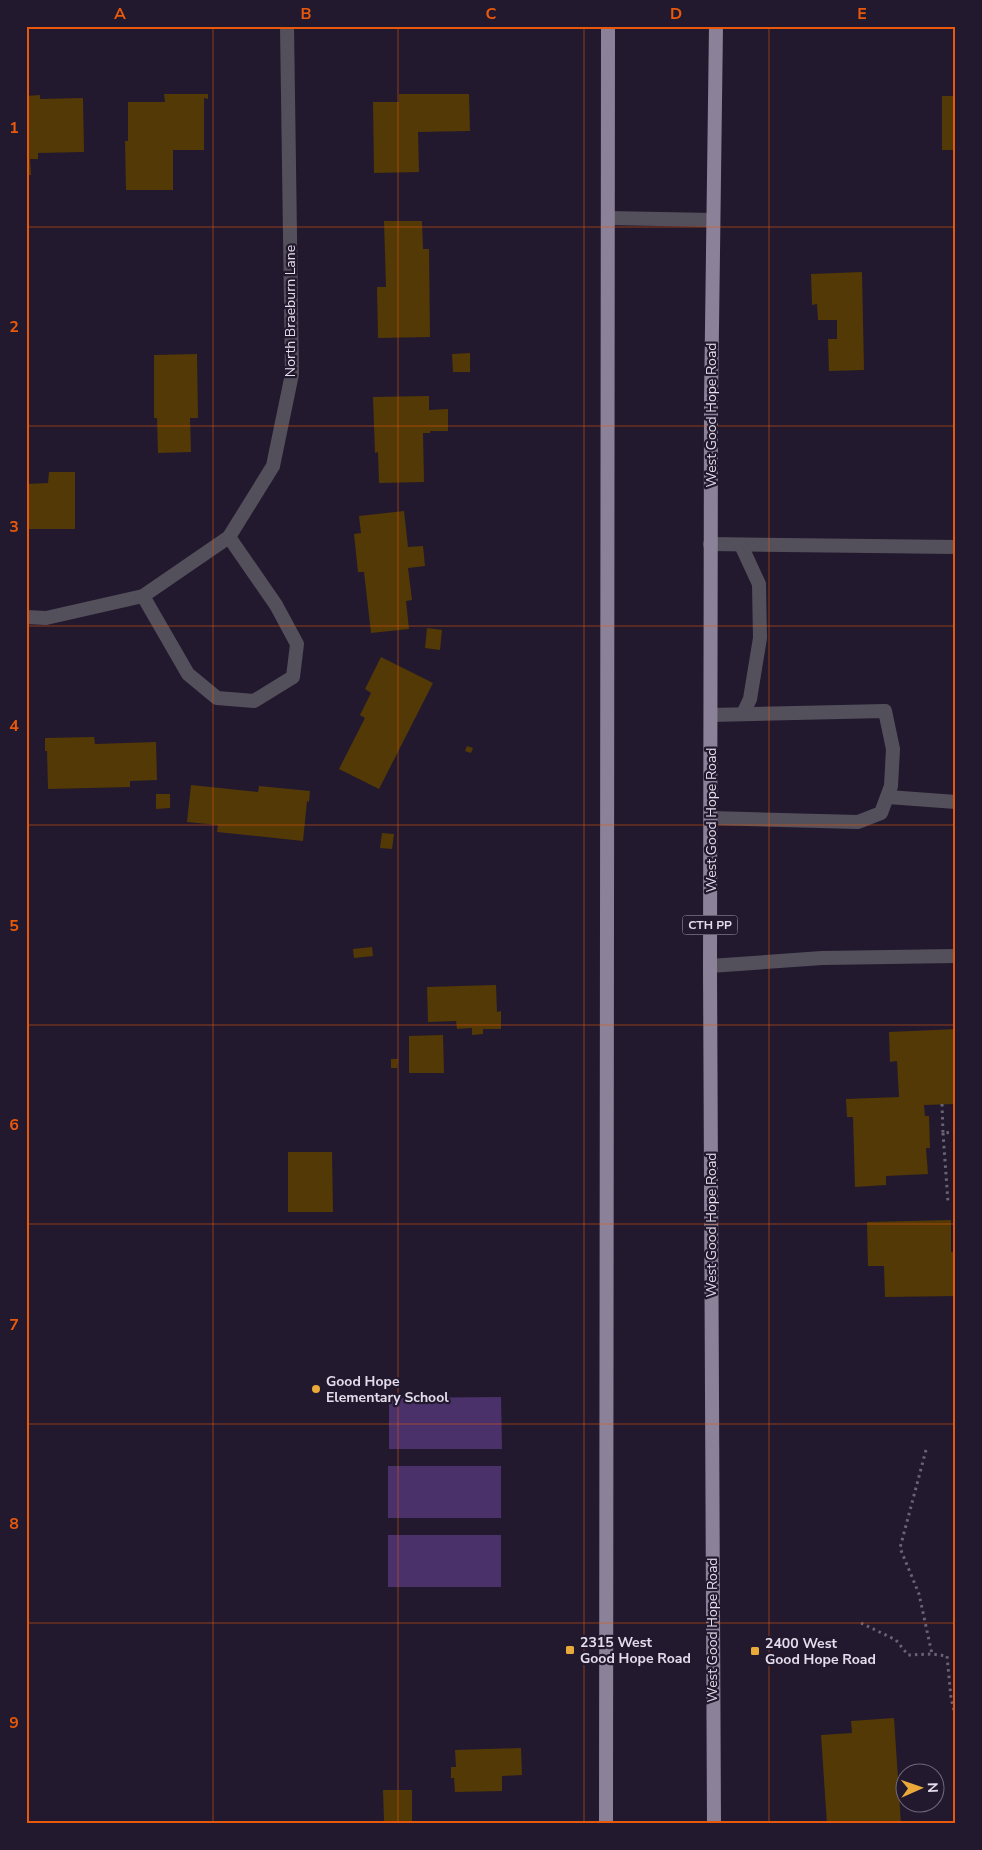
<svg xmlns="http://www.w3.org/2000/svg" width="982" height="1850" font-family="'Nunito Sans',sans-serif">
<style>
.green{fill:#4b316a}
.building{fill:#533905}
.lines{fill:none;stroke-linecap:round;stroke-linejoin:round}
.path{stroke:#6b6375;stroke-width:3;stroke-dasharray:2.5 4;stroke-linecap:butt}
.service{stroke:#54505b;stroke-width:14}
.minor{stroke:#54505b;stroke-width:14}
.primary{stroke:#8b8299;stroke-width:14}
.grid{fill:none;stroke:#e8590c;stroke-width:1;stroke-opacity:0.55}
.poi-dot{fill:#eaaa39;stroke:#22192e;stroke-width:2}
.labels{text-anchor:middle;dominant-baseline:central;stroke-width:4.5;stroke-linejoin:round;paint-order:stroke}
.shield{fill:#22192e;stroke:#a9a2b3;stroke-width:1}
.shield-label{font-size:12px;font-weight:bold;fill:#e3ddec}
.street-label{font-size:14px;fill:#e3ddec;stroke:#22192e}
.poi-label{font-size:14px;font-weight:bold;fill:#e3ddec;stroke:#22192e;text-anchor:start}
.neatline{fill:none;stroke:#e8590c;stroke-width:2}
.grid-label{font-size:16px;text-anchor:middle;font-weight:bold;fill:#e8590c}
</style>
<rect width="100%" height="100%" fill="#22192e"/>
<g class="green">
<path d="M 501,1397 L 502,1449 L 389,1449 L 389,1398 Z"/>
<rect x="388" y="1466" width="113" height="52"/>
<rect x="388" y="1535" width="113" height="52"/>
</g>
<g class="building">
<path d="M 164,94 L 208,94 L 208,99 L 204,98 L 204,150 L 173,150 L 173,190 L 126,190 L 125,141 L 128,141 L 128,102 L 165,102 Z"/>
<path d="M 399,94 L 469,94 L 470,131 L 418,132 L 419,172 L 374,173 L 373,102 L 399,102 Z"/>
<path d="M 40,95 L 40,99 L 83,98 L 84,152 L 38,153 L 38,159 L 30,159 L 31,175 L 26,175 L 26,96 Z"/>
<rect x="942" y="96" width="14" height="54"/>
<path d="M 384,221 L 422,221 L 423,249 L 429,249 L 430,337 L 378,338 L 377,287 L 386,287 Z"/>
<path d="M 862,272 L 864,370 L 829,371 L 828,339 L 837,339 L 837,320 L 818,320 L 817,304 L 812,305 L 811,274 Z"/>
<path d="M 470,353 L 470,372 L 453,372 L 452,354 Z"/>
<path d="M 197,354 L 198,418 L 190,418 L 191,452 L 158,453 L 157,418 L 154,418 L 154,355 Z"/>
<path d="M 429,396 L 429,410 L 448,409 L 448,431 L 430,431 L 430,433 L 423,433 L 424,482 L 379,483 L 378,452 L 375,453 L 373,397 Z"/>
<path d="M 49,472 L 75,472 L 75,529 L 26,529 L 26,484 L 48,483 Z"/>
<path d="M 404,511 L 408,547 L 423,546 L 425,566 L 408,568 L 412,600 L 406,601 L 409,629 L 371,633 L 364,572 L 358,572 L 354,534 L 361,533 L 359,516 Z"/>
<path d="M 427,628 L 442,630 L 440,650 L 425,648 Z"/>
<path d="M 381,657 L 433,683 L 379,789 L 339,769 L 365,718 L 360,715 L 371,693 L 365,689 Z"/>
<path d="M 94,737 L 95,744 L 156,742 L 157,780 L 130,781 L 130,787 L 48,789 L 47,751 L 45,751 L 45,738 Z"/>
<path d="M 467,746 L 473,748 L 471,753 L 465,751 Z"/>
<path d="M 191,785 L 258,792 L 259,786 L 310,791 L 309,802 L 307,801 L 303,841 L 217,832 L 218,825 L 187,822 Z"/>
<path d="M 156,794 L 170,794 L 170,808 L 156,809 Z"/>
<path d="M 382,833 L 394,834 L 392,849 L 380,848 Z"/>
<path d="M 372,947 L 373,956 L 354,958 L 353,949 Z"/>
<path d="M 496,985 L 497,1012 L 501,1011 L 501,1029 L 483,1029 L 483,1034 L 472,1035 L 472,1028 L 457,1029 L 456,1021 L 428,1022 L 427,987 Z"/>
<path d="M 956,1029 L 956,1104 L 924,1105 L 925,1116 L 929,1116 L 930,1148 L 926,1148 L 928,1174 L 886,1176 L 886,1185 L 855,1187 L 853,1117 L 847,1117 L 846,1099 L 899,1097 L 897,1061 L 890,1062 L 889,1032 Z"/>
<path d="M 443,1035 L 444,1073 L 409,1073 L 409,1036 Z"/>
<path d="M 391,1059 L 398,1059 L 397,1068 L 391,1068 Z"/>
<path d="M 288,1152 L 332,1152 L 333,1212 L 288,1212 Z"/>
<path d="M 951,1220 L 951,1252 L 956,1252 L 956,1296 L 885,1297 L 884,1266 L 868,1266 L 867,1222 Z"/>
<path d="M 894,1718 L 901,1824 L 827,1824 L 821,1735 L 852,1733 L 851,1721 Z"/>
<path d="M 521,1748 L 522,1775 L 502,1776 L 502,1791 L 455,1792 L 454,1778 L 451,1778 L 451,1767 L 456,1767 L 455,1750 Z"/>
<path d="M 383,1790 L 412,1790 L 412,1821 L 384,1821 Z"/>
</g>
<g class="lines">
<g class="path">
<path d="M 942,1104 L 943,1133 L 956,1132"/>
<path d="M 943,1133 L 948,1202"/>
<path d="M 926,1450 L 900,1548 L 919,1594 L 932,1654"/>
<path d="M 861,1623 L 896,1640 L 908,1655 L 932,1654 L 947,1656 L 951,1698 L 956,1718"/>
</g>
<g class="service">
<path d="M 608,218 L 713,220"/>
<path d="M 710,544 L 956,547"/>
<path d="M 741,545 L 759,584 L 760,638 L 750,699 L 743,714"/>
<path d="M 888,797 L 956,802"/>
<path d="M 711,818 L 858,822 L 881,813 L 891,786 L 893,749 L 885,711 L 711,715"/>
<path d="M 710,966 L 822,958 L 956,956"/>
</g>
<g class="minor">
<path d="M 143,596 L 188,674 L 217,698 L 254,701 L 293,677 L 297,644 L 276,605 L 229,537"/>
<path d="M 26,617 L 46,618 L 143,596 L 229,537 L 273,466 L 292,374 L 287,26"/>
</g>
<g class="primary">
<path d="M 606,1824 L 608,26"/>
<path d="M 714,1824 L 710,966 L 711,403 L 716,26"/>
</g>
</g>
<path class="grid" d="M 213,26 L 213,1824M 398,26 L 398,1824M 584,26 L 584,1824M 769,26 L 769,1824M 26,227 L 956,227M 26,426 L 956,426M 26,626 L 956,626M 26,825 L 956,825M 26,1025 L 956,1025M 26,1224 L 956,1224M 26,1424 L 956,1424M 26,1623 L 956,1623"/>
<g class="poi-dot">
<circle cx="316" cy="1389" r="5"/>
<rect x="565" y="1645" width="10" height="10" rx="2.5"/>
<rect x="750" y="1646" width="10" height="10" rx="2.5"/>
</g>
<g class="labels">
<rect class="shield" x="682.5" y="915.5" width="55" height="19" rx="4"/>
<g class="shield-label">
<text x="710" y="925">CTH PP</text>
</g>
<g class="street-label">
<text transform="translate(290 311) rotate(-90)">North Braeburn Lane</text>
<text transform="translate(711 415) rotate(-90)">West Good Hope Road</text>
<text transform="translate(711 820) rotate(-90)">West Good Hope Road</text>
<text transform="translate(711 1225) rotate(-90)">West Good Hope Road</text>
<text transform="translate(712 1630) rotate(-90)">West Good Hope Road</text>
</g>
<g class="poi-label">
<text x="326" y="1381">Good Hope<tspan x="326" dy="16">Elementary School</tspan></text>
<text x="580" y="1642">2315 West<tspan x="580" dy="16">Good Hope Road</tspan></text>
<text x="765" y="1643">2400 West<tspan x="765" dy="16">Good Hope Road</tspan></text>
</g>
</g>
<rect width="982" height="1850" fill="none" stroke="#22192e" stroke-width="55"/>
<g transform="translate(920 1788) rotate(88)"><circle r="24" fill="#22192e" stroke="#6f677a"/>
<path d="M0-4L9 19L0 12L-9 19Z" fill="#eaaa39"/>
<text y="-8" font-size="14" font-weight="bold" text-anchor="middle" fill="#e3ddec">N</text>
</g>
<rect x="28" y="28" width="926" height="1794" class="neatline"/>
<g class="grid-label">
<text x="120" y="19">A</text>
<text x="306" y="19">B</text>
<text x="491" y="19">C</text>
<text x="676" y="19">D</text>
<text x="862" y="19">E</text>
<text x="14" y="133">1</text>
<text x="14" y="332">2</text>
<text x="14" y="532">3</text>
<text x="14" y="731">4</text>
<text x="14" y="931">5</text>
<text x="14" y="1130">6</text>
<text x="14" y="1330">7</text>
<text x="14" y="1529">8</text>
<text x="14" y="1728">9</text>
</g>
</svg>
